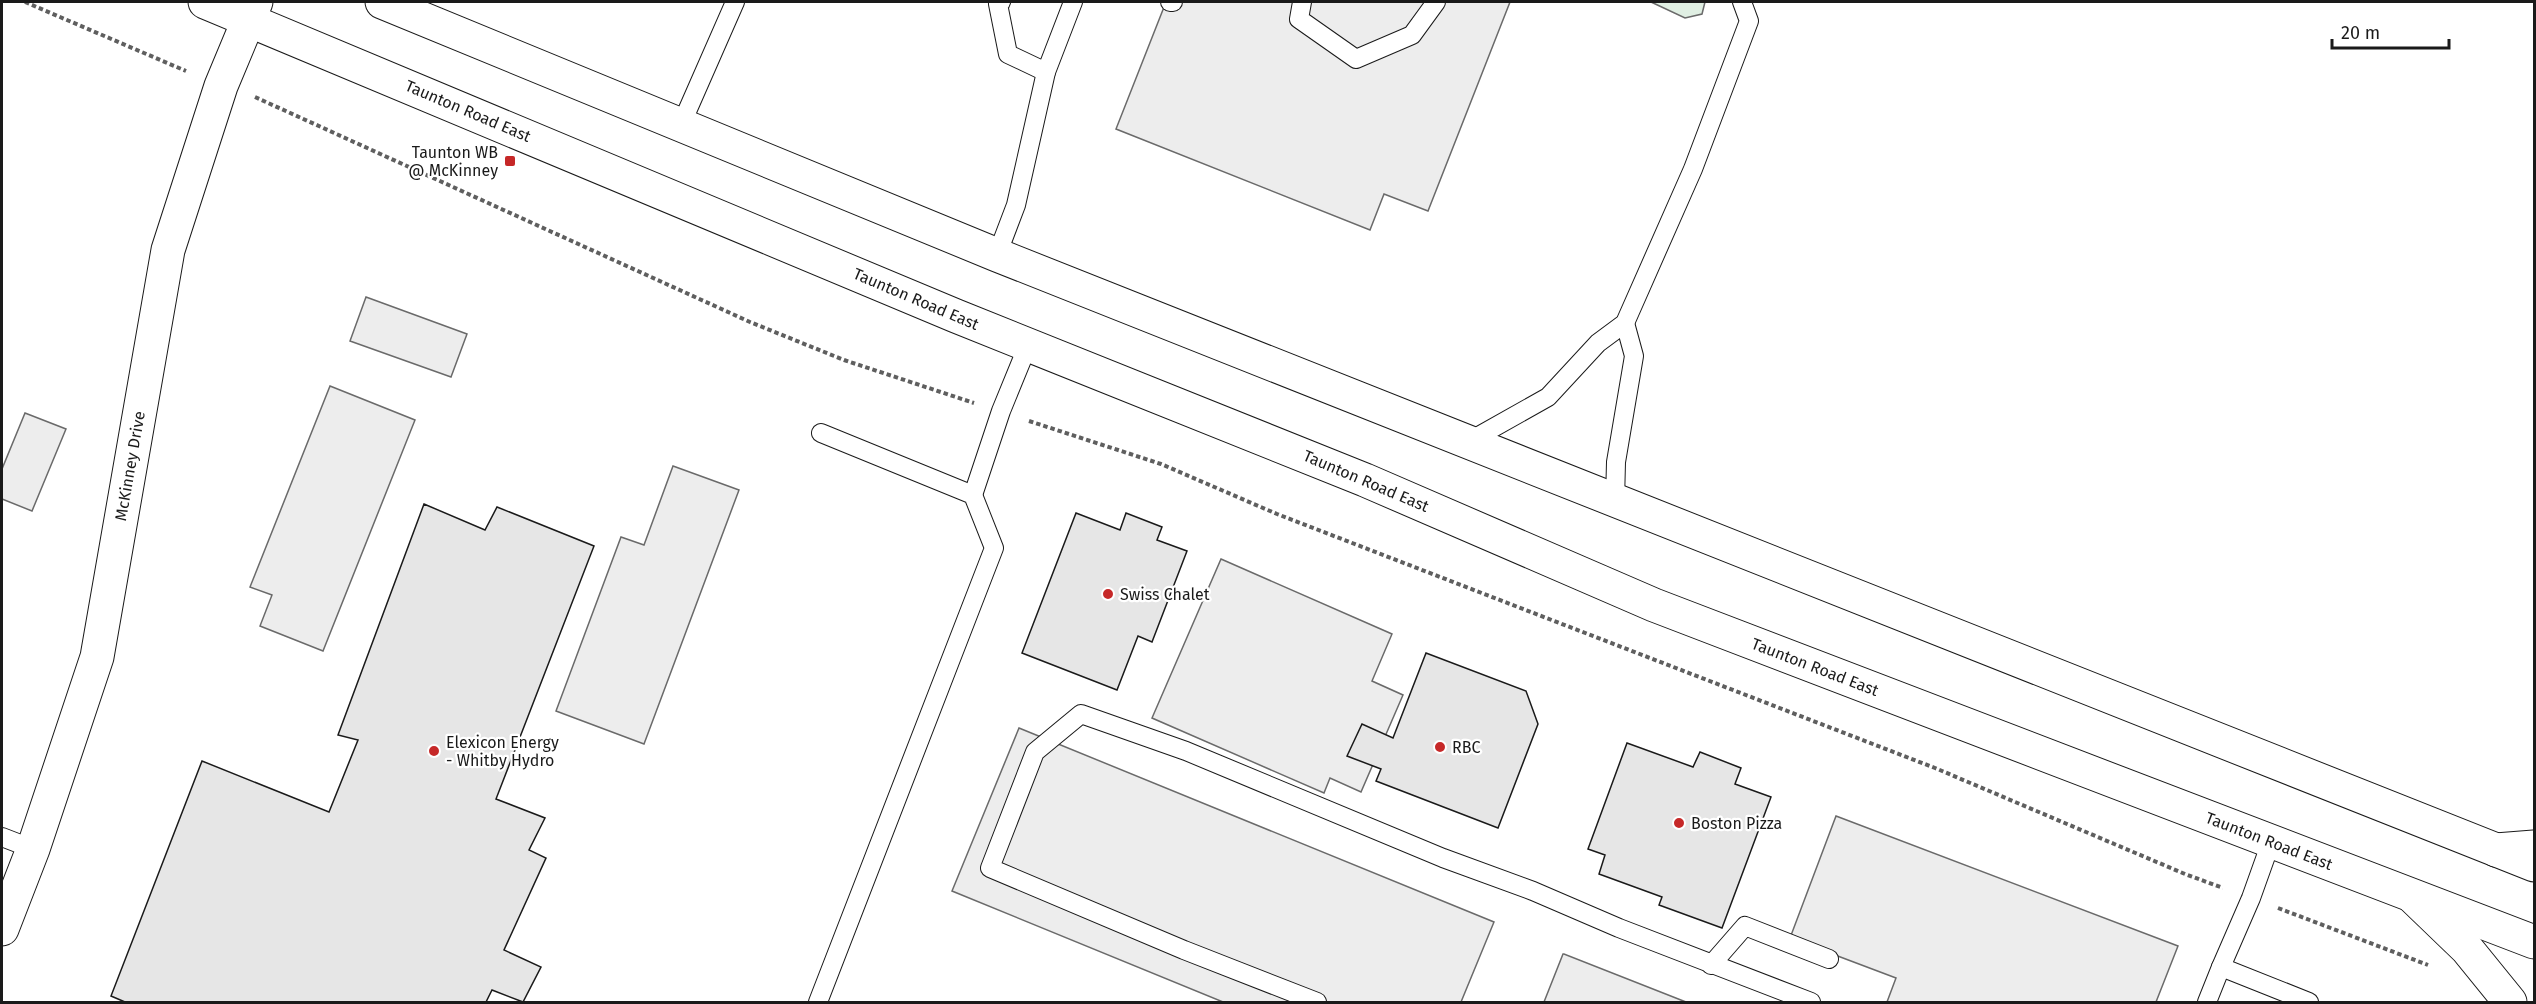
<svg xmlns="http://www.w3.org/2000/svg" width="2536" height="1004" font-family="'Fira Sans',sans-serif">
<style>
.green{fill:#e0efe3;stroke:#6a6a6a;stroke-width:1.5}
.parking{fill:#ededed;stroke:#6a6a6a;stroke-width:1.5}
.building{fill:#e6e6e6;stroke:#1a1a1a;stroke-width:1.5}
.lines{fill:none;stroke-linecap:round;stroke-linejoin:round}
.service-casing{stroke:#1a1a1a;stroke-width:20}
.minor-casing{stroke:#1a1a1a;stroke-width:35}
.secondary-casing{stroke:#1a1a1a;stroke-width:35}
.primary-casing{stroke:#1a1a1a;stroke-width:35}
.path{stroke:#5f5f5f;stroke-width:4;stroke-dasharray:4.5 3;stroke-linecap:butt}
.service{stroke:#fff;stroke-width:18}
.minor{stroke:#fff;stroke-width:33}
.secondary{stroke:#fff;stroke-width:33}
.primary{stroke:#fff;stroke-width:33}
.poi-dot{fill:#c62828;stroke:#fff;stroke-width:2}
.labels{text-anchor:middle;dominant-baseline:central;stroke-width:4.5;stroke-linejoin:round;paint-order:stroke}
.street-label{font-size:16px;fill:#1a1a1a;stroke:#fff}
.poi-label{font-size:16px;fill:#1a1a1a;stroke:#fff;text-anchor:start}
</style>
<rect width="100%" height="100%" fill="#fff"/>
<path class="green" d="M 1651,2 L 1705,2 L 1702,14 L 1685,18 Z"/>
<g class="parking">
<path d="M 1166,2 L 1510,2 L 1428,211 L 1384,194 L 1370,230 L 1116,129 Z"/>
<path d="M 366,297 L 467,334 L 451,377 L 350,341 Z"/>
<path d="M 330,386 L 415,420 L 323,651 L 260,626 L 272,595 L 250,587 Z"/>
<path d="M 25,413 L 66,429 L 32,511 L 2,499 L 2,469 Z"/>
<path d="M 673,466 L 739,490 L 644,744 L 556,711 L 621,537 L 644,545 Z"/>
<path d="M 1221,559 L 1392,634 L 1372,681 L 1403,695 L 1361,792 L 1330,778 L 1324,793 L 1152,718 Z"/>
<path d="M 1019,728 L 1494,922 L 1461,1002 L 1223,1002 L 952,891 Z"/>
<path d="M 1836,816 L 2178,946 L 2156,1002 L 1887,1002 L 1896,978 L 1790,938 Z"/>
<path d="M 1563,954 L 1564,954 L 1686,1002 L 1544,1002 Z"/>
</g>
<g class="building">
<path d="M 424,504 L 485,530 L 497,507 L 594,546 L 496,799 L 545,818 L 529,850 L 546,858 L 504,950 L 541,967 L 523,1002 L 492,990 L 486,1002 L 125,1002 L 111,996 L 202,761 L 329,812 L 358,740 L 338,735 Z"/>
<path d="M 1076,513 L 1120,530 L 1126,513 L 1162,527 L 1157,540 L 1187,551 L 1152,642 L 1138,636 L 1117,690 L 1022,653 Z"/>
<path d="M 1426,653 L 1526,691 L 1538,724 L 1498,828 L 1376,781 L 1381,769 L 1347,756 L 1362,724 L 1393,738 Z"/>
<path d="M 1627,743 L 1693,767 L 1700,752 L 1741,768 L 1735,784 L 1771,797 L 1722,928 L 1659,905 L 1662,897 L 1599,874 L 1605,855 L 1588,849 Z"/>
</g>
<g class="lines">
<g class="service-casing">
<g id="service">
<path d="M 1001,2 L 998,4 L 1008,54 L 1046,72"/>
<path d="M 1170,2 L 1173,2"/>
<path d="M 1302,2 L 1299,19 L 1356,59 L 1412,35 L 1436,2"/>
<path d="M 681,125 L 735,2"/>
<path d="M 997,255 L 1016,205 L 1046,72 L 1073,2"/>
<path d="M 1468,442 L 1548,397 L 1598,343 L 1625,323 L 1693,169 L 1749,21 L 1742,2"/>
<path d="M 973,495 L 1001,411 L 1028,345"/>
<path d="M 1615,501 L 1616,462 L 1634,356 L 1625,323"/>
<path d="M 2,837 L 33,849"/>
<path d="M 2271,842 L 2251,898 L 2221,967 L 2309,1002"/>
<path d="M 1711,965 L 1745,926 L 1829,959"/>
<path d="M 818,1002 L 994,548 L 973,495 L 821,433"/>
<path d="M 1317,1002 L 1184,950 L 990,868 L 1035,752 L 1081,714 L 1186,751 L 1443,858 L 1533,891 L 1619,928 L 1811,1002"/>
<path d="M 2207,1002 L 2221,967"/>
</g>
</g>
<g class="minor-casing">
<path id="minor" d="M 2,929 L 33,849 L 97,657 L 168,250 L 221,86 L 256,2"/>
</g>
<g class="secondary-casing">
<g id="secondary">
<path d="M 205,2 L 956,316 L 1365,480 L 1654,605 L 2534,942"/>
<path d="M 382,2 L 997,255 L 2534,865"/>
</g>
</g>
<g class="primary-casing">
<g id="primary">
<path d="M 2496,850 L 2534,847"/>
<path d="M 2413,897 L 2467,949 L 2510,1002"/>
</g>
</g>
<g class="path">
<path d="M 25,2 L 186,71"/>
<path d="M 255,97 L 750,322 L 844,360 L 974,403"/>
<path d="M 1029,421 L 1161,464 L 1277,514 L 1935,768 L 2185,874 L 2223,888"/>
<path d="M 2278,908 L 2428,965"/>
</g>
<use href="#service" class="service"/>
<use href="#minor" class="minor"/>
<use href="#secondary" class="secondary"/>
<use href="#primary" class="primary"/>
</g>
<g class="poi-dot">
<rect x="504" y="155" width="12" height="12" rx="3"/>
<circle cx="1108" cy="594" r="6"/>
<circle cx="1440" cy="747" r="6"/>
<circle cx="434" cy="751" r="6"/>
<circle cx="1679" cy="823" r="6"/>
</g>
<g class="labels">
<g class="street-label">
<text transform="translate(468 111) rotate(23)">Taunton Road East</text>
<text transform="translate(916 299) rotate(23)">Taunton Road East</text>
<text transform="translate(130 466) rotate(-80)">McKinney Drive</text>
<text transform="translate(1366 481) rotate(23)">Taunton Road East</text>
<text transform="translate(1815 667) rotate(21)">Taunton Road East</text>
<text transform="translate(2269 841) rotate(21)">Taunton Road East</text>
</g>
<g class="poi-label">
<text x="498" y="152" text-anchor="end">Taunton WB<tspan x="498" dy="18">@ McKinney</tspan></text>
<text x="1120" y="594">Swiss Chalet</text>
<text x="446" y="742">Elexicon Energy<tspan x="446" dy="18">- Whitby Hydro</tspan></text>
<text x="1452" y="747">RBC</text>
<text x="1691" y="823">Boston Pizza</text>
</g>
</g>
<rect width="2536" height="1004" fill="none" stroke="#1a1a1a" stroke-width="6"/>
<path d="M2332 39v9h117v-9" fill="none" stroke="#1a1a1a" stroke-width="3"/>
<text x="2341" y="39" font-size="18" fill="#1a1a1a" stroke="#ffffff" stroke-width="4.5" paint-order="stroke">20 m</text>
</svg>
